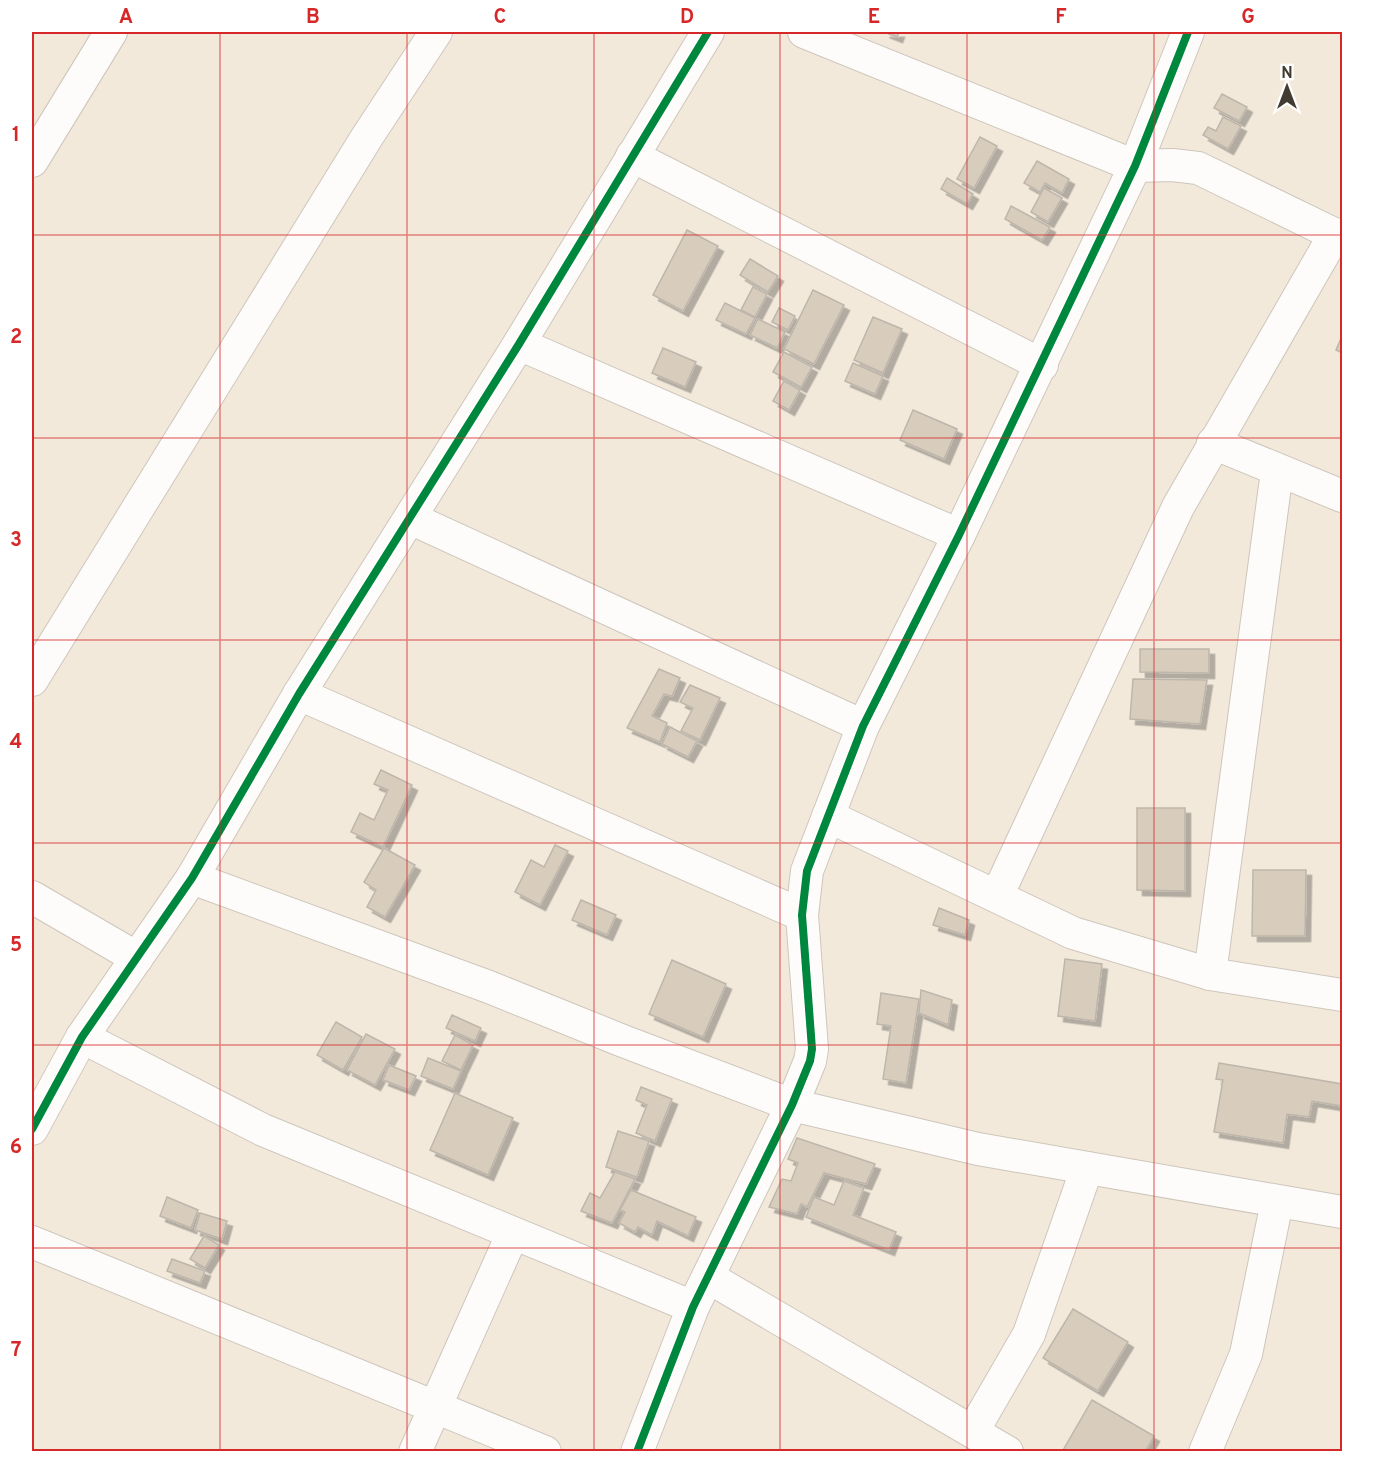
<svg xmlns="http://www.w3.org/2000/svg" width="1374" height="1483" font-family="Overpass,sans-serif">
<style>
.building{fill:#d8cdbd;stroke:#beb6ab;stroke-width:1.5;filter:url(#shadow)}
.lines{fill:none;stroke-linecap:round;stroke-linejoin:round}
.street-casing{stroke:#cec6bc;stroke-width:34}
.street{stroke:#fdfcfa;stroke-width:32}
.cycleway-casing{stroke:#fff;stroke-width:11}
.cycleway{stroke:#00873e;stroke-width:8}
.grid{fill:none;stroke:#d62828;stroke-width:1.5;stroke-opacity:0.55}
.neatline{fill:none;stroke:#d62828;stroke-width:2}
.grid-label{font-size:20px;text-anchor:middle;font-weight:bold;fill:#d62828}
</style>
<defs>
<filter id="shadow"><feDropShadow dx="5.5" dy="5.5" stdDeviation="0" flood-color="#0004"/></filter>
</defs>
<rect width="100%" height="100%" fill="#f2e9db"/>
<g class="building">
<path d="M 884,32 L 899,32 L 897,37 Z"/>
<path d="M 1222,94 L 1247,107 L 1239,121 L 1214,108 Z"/>
<path d="M 1223,117 L 1241,126 L 1228,149 L 1203,135 L 1208,127 L 1216,131 Z"/>
<path d="M 980,137 L 997,146 L 974,188 L 957,179 Z"/>
<path d="M 1037,161 L 1069,179 L 1062,193 L 1045,183 L 1040,192 L 1024,183 Z"/>
<path d="M 947,178 L 973,194 L 967,204 L 941,189 Z"/>
<path d="M 1044,188 L 1062,198 L 1048,222 L 1031,212 Z"/>
<path d="M 1011,206 L 1050,227 L 1042,240 L 1005,219 Z"/>
<path d="M 687,230 L 718,246 L 683,311 L 653,295 Z"/>
<path d="M 750,259 L 778,276 L 768,292 L 740,275 Z"/>
<path d="M 753,287 L 767,294 L 755,317 L 741,310 Z"/>
<path d="M 813,290 L 844,305 L 814,364 L 784,349 Z"/>
<path d="M 725,303 L 755,318 L 746,334 L 716,320 Z"/>
<path d="M 779,308 L 795,316 L 788,330 L 772,322 Z"/>
<path d="M 873,317 L 902,329 L 883,373 L 854,360 Z"/>
<path d="M 758,319 L 785,332 L 777,348 L 750,335 Z"/>
<path d="M 1342,336 L 1342,353 L 1336,350 Z"/>
<path d="M 663,348 L 696,362 L 685,387 L 652,373 Z"/>
<path d="M 784,352 L 812,367 L 801,387 L 773,372 Z"/>
<path d="M 853,363 L 883,376 L 875,394 L 845,381 Z"/>
<path d="M 784,381 L 800,390 L 789,410 L 773,401 Z"/>
<path d="M 913,410 L 957,429 L 944,459 L 900,440 Z"/>
<path d="M 1140,649 L 1209,649 L 1209,673 L 1140,672 Z"/>
<path d="M 659,669 L 680,678 L 672,696 L 664,694 L 652,716 L 667,723 L 660,742 L 627,728 Z"/>
<path d="M 1133,679 L 1207,680 L 1200,724 L 1130,719 Z"/>
<path d="M 690,685 L 720,698 L 700,740 L 681,731 L 693,708 L 680,702 Z"/>
<path d="M 670,727 L 697,741 L 688,757 L 662,744 Z"/>
<path d="M 381,770 L 412,785 L 383,847 L 351,832 L 360,813 L 374,820 L 388,790 L 374,784 Z"/>
<path d="M 1137,808 L 1185,808 L 1185,891 L 1137,890 Z"/>
<path d="M 555,845 L 568,851 L 540,905 L 515,892 L 531,860 L 544,867 Z"/>
<path d="M 384,848 L 415,865 L 385,917 L 367,907 L 376,890 L 364,882 Z"/>
<path d="M 1253,870 L 1306,870 L 1305,936 L 1252,936 Z"/>
<path d="M 581,900 L 616,915 L 607,935 L 572,920 Z"/>
<path d="M 939,908 L 969,920 L 965,935 L 933,925 Z"/>
<path d="M 1065,959 L 1102,964 L 1095,1021 L 1058,1016 Z"/>
<path d="M 672,960 L 726,984 L 703,1037 L 649,1014 Z"/>
<path d="M 921,990 L 952,1000 L 948,1025 L 919,1013 Z"/>
<path d="M 881,993 L 919,999 L 906,1083 L 883,1079 L 891,1026 L 877,1024 Z"/>
<path d="M 452,1015 L 481,1028 L 475,1041 L 446,1028 Z"/>
<path d="M 336,1022 L 362,1037 L 343,1070 L 317,1055 Z"/>
<path d="M 366,1034 L 395,1049 L 375,1085 L 347,1070 Z"/>
<path d="M 455,1035 L 473,1045 L 461,1070 L 442,1061 Z"/>
<path d="M 428,1058 L 461,1071 L 453,1089 L 421,1076 Z"/>
<path d="M 1219,1063 L 1342,1084 L 1342,1106 L 1312,1101 L 1309,1117 L 1287,1114 L 1283,1143 L 1214,1132 L 1223,1080 L 1216,1079 Z"/>
<path d="M 389,1065 L 416,1076 L 409,1090 L 383,1080 Z"/>
<path d="M 641,1087 L 672,1099 L 655,1141 L 636,1133 L 647,1105 L 636,1100 Z"/>
<path d="M 455,1093 L 513,1118 L 488,1175 L 430,1150 Z"/>
<path d="M 618,1131 L 649,1141 L 637,1177 L 606,1167 Z"/>
<path d="M 797,1138 L 875,1164 L 866,1184 L 824,1173 L 807,1207 L 801,1204 L 797,1214 L 769,1207 L 782,1179 L 791,1181 L 798,1163 L 788,1159 Z"/>
<path d="M 615,1172 L 635,1179 L 612,1223 L 581,1211 L 590,1193 L 600,1198 Z"/>
<path d="M 844,1181 L 864,1188 L 853,1215 L 896,1232 L 889,1250 L 806,1217 L 814,1197 L 834,1205 Z"/>
<path d="M 631,1190 L 696,1217 L 688,1236 L 657,1221 L 652,1235 L 638,1227 L 635,1232 L 619,1223 L 625,1212 L 620,1210 Z"/>
<path d="M 167,1197 L 198,1210 L 191,1228 L 160,1216 Z"/>
<path d="M 200,1213 L 227,1221 L 222,1239 L 195,1230 Z"/>
<path d="M 204,1236 L 219,1245 L 205,1268 L 190,1259 Z"/>
<path d="M 172,1259 L 205,1271 L 200,1283 L 167,1271 Z"/>
<path d="M 1073,1309 L 1128,1342 L 1098,1391 L 1043,1358 Z"/>
<path d="M 1092,1400 L 1154,1436 L 1145,1452 L 1062,1452 Z"/>
</g>
<g class="lines">
<g class="street-casing">
<g id="street">
<path d="M 804,32 L 1135,166 L 1172,165 L 1198,168 L 1342,238"/>
<path d="M 632,156 L 1042,365"/>
<path d="M 32,161 L 111,32"/>
<path d="M 519,344 L 959,535"/>
<path d="M 1213,443 L 1342,496"/>
<path d="M 410,518 L 863,726"/>
<path d="M 32,680 L 367,137 L 436,32"/>
<path d="M 299,694 L 802,915"/>
<path d="M 828,816 L 1073,933 L 1210,974 L 1342,995"/>
<path d="M 192,878 L 489,987 L 623,1041 L 792,1105 L 978,1149 L 1342,1212"/>
<path d="M 997,896 L 1178,507 L 1335,234"/>
<path d="M 32,897 L 137,958"/>
<path d="M 1210,974 L 1277,471"/>
<path d="M 82,1037 L 263,1130 L 693,1307"/>
<path d="M 32,1129 L 82,1037 L 192,878 L 299,694 L 519,344 L 708,32"/>
<path d="M 32,1242 L 545,1452"/>
<path d="M 708,1277 L 1007,1452"/>
<path d="M 973,1431 L 1029,1334 L 1087,1168"/>
<path d="M 415,1452 L 513,1233"/>
<path d="M 637,1452 L 693,1307 L 792,1105 L 810,1061 L 812,1049 L 802,915 L 807,871 L 863,726 L 959,535 L 1135,166 L 1188,32"/>
<path d="M 1205,1452 L 1246,1354 L 1277,1202"/>
</g>
</g>
<use href="#street" class="street"/>
<g class="cycleway-casing">
<g id="cycleway">
<path d="M 32,1129 L 82,1037 L 192,878 L 299,694 L 519,344 L 708,32"/>
<path d="M 637,1452 L 693,1307 L 792,1105 L 810,1061 L 812,1049 L 802,915 L 807,871 L 863,726 L 959,535 L 1135,166 L 1188,32"/>
</g>
</g>
<use href="#cycleway" class="cycleway"/>
</g>
<path class="grid" d="M 220,32 L 220,1452M 407,32 L 407,1452M 594,32 L 594,1452M 780,32 L 780,1452M 967,32 L 967,1452M 1154,32 L 1154,1452M 32,235 L 1342,235M 32,438 L 1342,438M 32,640 L 1342,640M 32,843 L 1342,843M 32,1045 L 1342,1045M 32,1248 L 1342,1248"/>
<rect width="1374" height="1483" fill="none" stroke="#ffffff" stroke-width="66"/>
<g transform="translate(1287 87)" stroke="#ffffff" stroke-width="4.5" paint-order="stroke">
<path d="M0-4.5L10 22L0 15L-10 22Z" fill="#423b31"/>
<text y="-9" font-size="16" font-weight="bold" text-anchor="middle" fill="#423b31">N</text>
</g>
<rect x="33" y="33" width="1308" height="1417" class="neatline"/>
<g class="grid-label">
<text x="126" y="23">A</text>
<text x="313" y="23">B</text>
<text x="500" y="23">C</text>
<text x="687" y="23">D</text>
<text x="874" y="23">E</text>
<text x="1061" y="23">F</text>
<text x="1248" y="23">G</text>
<text x="16" y="141">1</text>
<text x="16" y="343">2</text>
<text x="16" y="546">3</text>
<text x="16" y="748">4</text>
<text x="16" y="951">5</text>
<text x="16" y="1153">6</text>
<text x="16" y="1356">7</text>
</g>
</svg>
